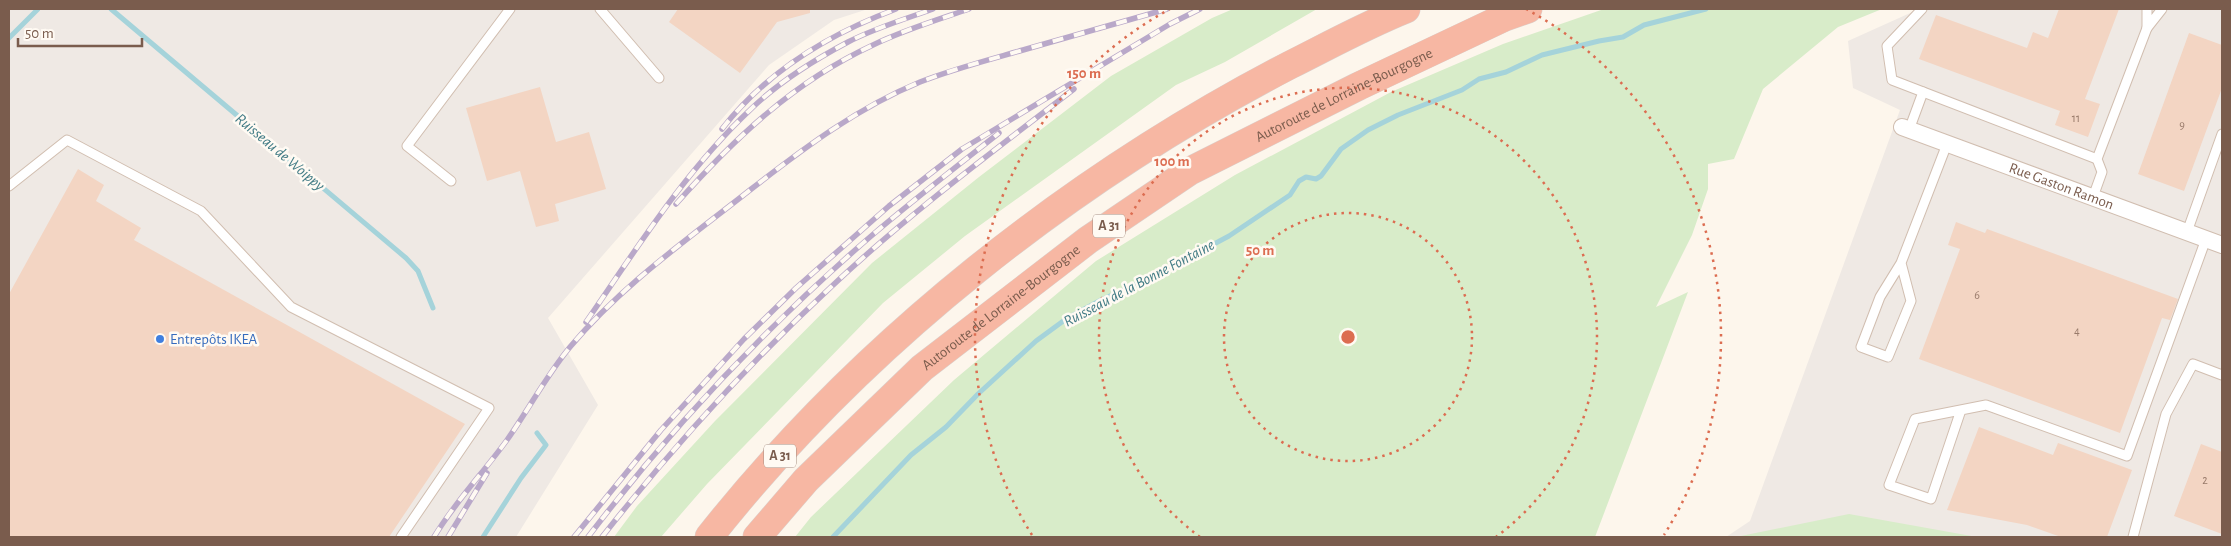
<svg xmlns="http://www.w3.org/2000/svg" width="2231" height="546" font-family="'Alegreya Sans',sans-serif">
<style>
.industrial{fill:#efe9e4}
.green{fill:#d8ecc9}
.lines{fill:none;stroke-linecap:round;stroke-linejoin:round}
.stream{stroke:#a5d3da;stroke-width:5}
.building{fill:#f3d5c3}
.service-casing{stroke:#d1beb0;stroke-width:11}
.minor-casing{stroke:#d1beb0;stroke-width:18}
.motorway-casing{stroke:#dad1cd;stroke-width:29}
.service{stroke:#fff;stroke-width:9}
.minor{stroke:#fff;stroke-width:16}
.motorway{stroke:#f7b7a3;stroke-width:28}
.rail-casing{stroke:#b9a8c9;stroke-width:5.5}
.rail{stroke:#fffaf3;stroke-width:4;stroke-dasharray:11;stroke-linecap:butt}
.ring{fill:none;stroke:#dc6d51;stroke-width:2.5;stroke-dasharray:2.5 5}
.shop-dot{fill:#3f7fe0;stroke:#fffaf3;stroke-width:2}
.labels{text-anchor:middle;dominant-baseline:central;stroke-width:5;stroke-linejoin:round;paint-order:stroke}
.number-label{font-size:12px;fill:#987a6a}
.shield{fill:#fffaf3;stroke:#a28b7f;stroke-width:1}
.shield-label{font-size:14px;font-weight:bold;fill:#7a5c4d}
.street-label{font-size:15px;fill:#7a5c4d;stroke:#fffaf3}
.shop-label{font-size:15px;fill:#366cbe;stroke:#fffaf3;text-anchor:start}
.water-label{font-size:16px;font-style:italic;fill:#437c86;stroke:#fffaf3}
.centre{fill:#dc6d51;stroke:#fffaf3;stroke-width:2.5}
.ring-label{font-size:15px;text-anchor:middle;font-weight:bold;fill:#dc6d51;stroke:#fffaf3;stroke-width:5;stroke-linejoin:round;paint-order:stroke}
</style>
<rect width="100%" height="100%" fill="#fdf6ec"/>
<g class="industrial">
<path d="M 9,9 L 868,9 L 834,20 L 769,65 L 548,318 L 598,405 L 516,537 L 9,537 Z"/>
<path d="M 1919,9 L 2222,9 L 2222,537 L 1726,537 L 1750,521 L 1900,110 L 1853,88 L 1848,41 Z"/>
</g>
<g class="green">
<path d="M 1233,9 L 1317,9 L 1225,62 L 1176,85 L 965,236 L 883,303 L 707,484 L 661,537 L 614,537 L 637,506 L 715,421 L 872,263 L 979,177 L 1111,76 L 1212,18 Z"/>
<path d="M 1604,9 L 1882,9 L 1838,27 L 1763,89 L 1734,159 L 1708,164 L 1708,189 L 1692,235 L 1656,307 L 1688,292 L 1595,537 L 795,537 L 811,517 L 954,380 L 1096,261 L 1235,175 L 1391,92 L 1503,44 Z"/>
<path d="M 1849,514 L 1977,537 L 1736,537 Z"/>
</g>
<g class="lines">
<g class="stream">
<path d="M 111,9 L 406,258 L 418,271 L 433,308"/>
<path d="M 9,38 L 38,9"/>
<path d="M 483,537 L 521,478 L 546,445 L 537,433"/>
<path d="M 833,537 L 911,455 L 946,427 L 978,394 L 1036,341 L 1066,319 L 1101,300 L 1152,277 L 1229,236 L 1290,195 L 1299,181 L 1306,177 L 1316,179 L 1321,176 L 1341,149 L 1368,130 L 1398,115 L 1462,90 L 1479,79 L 1506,72 L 1542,55 L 1599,41 L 1623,37 L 1644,25 L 1706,9"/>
</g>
</g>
<g class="building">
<path d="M 678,9 L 810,9 L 810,13 L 777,22 L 740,73 L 669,22 Z"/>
<path d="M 2059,9 L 2119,9 L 2085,99 L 2100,104 L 2088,137 L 2055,125 L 2060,111 L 1919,59 L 1936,15 L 2027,48 L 2033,32 L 2048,38 Z"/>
<path d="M 2189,33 L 2222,45 L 2222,88 L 2184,191 L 2138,174 Z"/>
<path d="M 540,87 L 556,142 L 589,132 L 606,189 L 555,204 L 559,221 L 536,227 L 520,171 L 487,181 L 466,108 Z"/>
<path d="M 78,169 L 104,185 L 96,201 L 141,228 L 134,240 L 465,424 L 389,537 L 9,537 L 9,294 Z"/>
<path d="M 1956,222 L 1985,233 L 1987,229 L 2178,299 L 2170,320 L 2162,318 L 2120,433 L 1919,359 L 1960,249 L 1948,245 Z"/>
<path d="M 1979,427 L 2053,455 L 2058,443 L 2132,470 L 2107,537 L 2061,537 L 2027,525 L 1947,510 Z"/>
<path d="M 2201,444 L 2222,452 L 2222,534 L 2174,516 Z"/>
</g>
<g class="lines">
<g class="service-casing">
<g id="service">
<path d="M 600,9 L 659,78"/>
<path d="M 1922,9 L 1887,46 L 1892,80 L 2097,159"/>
<path d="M 2147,9 L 2147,28 L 2162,9"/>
<path d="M 1909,130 L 1923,92"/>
<path d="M 451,181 L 407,146 L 510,9"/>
<path d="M 9,186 L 67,140 L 201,211 L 291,307 L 489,408 L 401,537"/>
<path d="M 2093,197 L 2102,172 L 2097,159 L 2147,28"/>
<path d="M 2187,232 L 2222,134"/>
<path d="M 1901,263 L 1911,301 L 1888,357 L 1861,347 L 1880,297 L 1901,263 L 1947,144"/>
<path d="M 1961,410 L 1931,499 L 1889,485 L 1915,419 L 1986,405 L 2127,456 L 2206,239"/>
<path d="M 2133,537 L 2166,414 L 2193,364 L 2222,375"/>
</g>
</g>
<g class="minor-casing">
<g id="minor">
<path id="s1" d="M 1902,127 L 2222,245"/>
</g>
</g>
<g class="motorway-casing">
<g id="motorway">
<path d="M 709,537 C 862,343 1072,178 1290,65 C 1328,46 1366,25 1406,9"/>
<path id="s2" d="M 757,537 L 806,480 L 922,368 L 1088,240 L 1190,171 L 1359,86 L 1505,17 L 1528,9"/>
</g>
</g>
<use href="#service" class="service"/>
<use href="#minor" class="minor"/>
<use href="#motorway" class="motorway"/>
<g class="rail-casing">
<g id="rail">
<path d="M 722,129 C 767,71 829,34 896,9"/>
<path d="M 676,204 C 734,139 793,82 873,45 C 904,30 937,20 969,9"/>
<path d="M 586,322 C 637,248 685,171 751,109 C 779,82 814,60 848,42 C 875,28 905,19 933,9"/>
<path d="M 434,537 C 455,502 483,473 507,440 C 529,409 546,376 570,347 C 622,285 688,239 750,190 C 804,148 857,108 920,82 C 953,69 988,60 1023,50 C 1071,36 1119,23 1167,9"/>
<path d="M 448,537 L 487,473"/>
<path d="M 574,537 L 661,430 L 744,339 L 796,288 L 889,206 L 962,149 L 1170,24 L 1200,9"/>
<path d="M 588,537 C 671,428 766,327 870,237 C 912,201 956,167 999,133"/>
<path d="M 602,537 C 672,448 748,364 831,287 C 907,215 991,153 1074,89"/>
</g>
</g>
<use href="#rail" class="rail"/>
</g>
<g class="ring">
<circle cx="1348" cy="337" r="124"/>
<path d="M1200 537A249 249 0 1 1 1496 537"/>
<path d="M1032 535A373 373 0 0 1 1170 9M1526 9A373 373 0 0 1 1664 535"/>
</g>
<circle class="shop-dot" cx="160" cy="339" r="5"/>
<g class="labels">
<g class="number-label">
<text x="2076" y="118">11</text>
<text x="2182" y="125">9</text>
<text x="1977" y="295">6</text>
<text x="2077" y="331">4</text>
<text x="2205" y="480">2</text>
</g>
<g class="shield">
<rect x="1093" y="214.5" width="32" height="23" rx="4"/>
<rect x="764" y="444.5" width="32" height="23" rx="4"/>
</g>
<g class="shield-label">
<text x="1109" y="226">A 31</text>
<text x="780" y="456">A 31</text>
</g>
<g class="street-label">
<text stroke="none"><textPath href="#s2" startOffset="741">Autoroute de Lorraine-Bourgogne</textPath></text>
<text stroke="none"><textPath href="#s1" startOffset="170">Rue Gaston Ramon</textPath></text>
<text stroke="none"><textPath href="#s2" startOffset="336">Autoroute de Lorraine-Bourgogne</textPath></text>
</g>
<g class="shop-label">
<text x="170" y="339">Entrepôts IKEA</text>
</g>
<g class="water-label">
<text transform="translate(280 152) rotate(40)">Ruisseau de Woippy</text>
<text transform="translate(1139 283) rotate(-28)">Ruisseau de la Bonne Fontaine</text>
</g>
</g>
<circle cx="1348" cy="337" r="8" class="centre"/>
<g class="ring-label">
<text x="1084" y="78">150 m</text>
<text x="1172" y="166">100 m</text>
<text x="1260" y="255">50 m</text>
</g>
<rect width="2231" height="546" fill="none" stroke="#7a5c4d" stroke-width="20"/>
<path d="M18 38v8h124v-8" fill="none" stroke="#7a5c4d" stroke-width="2.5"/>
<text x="25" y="38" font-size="15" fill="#7a5c4d" stroke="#fffaf3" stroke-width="4" paint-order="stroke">50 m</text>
</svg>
